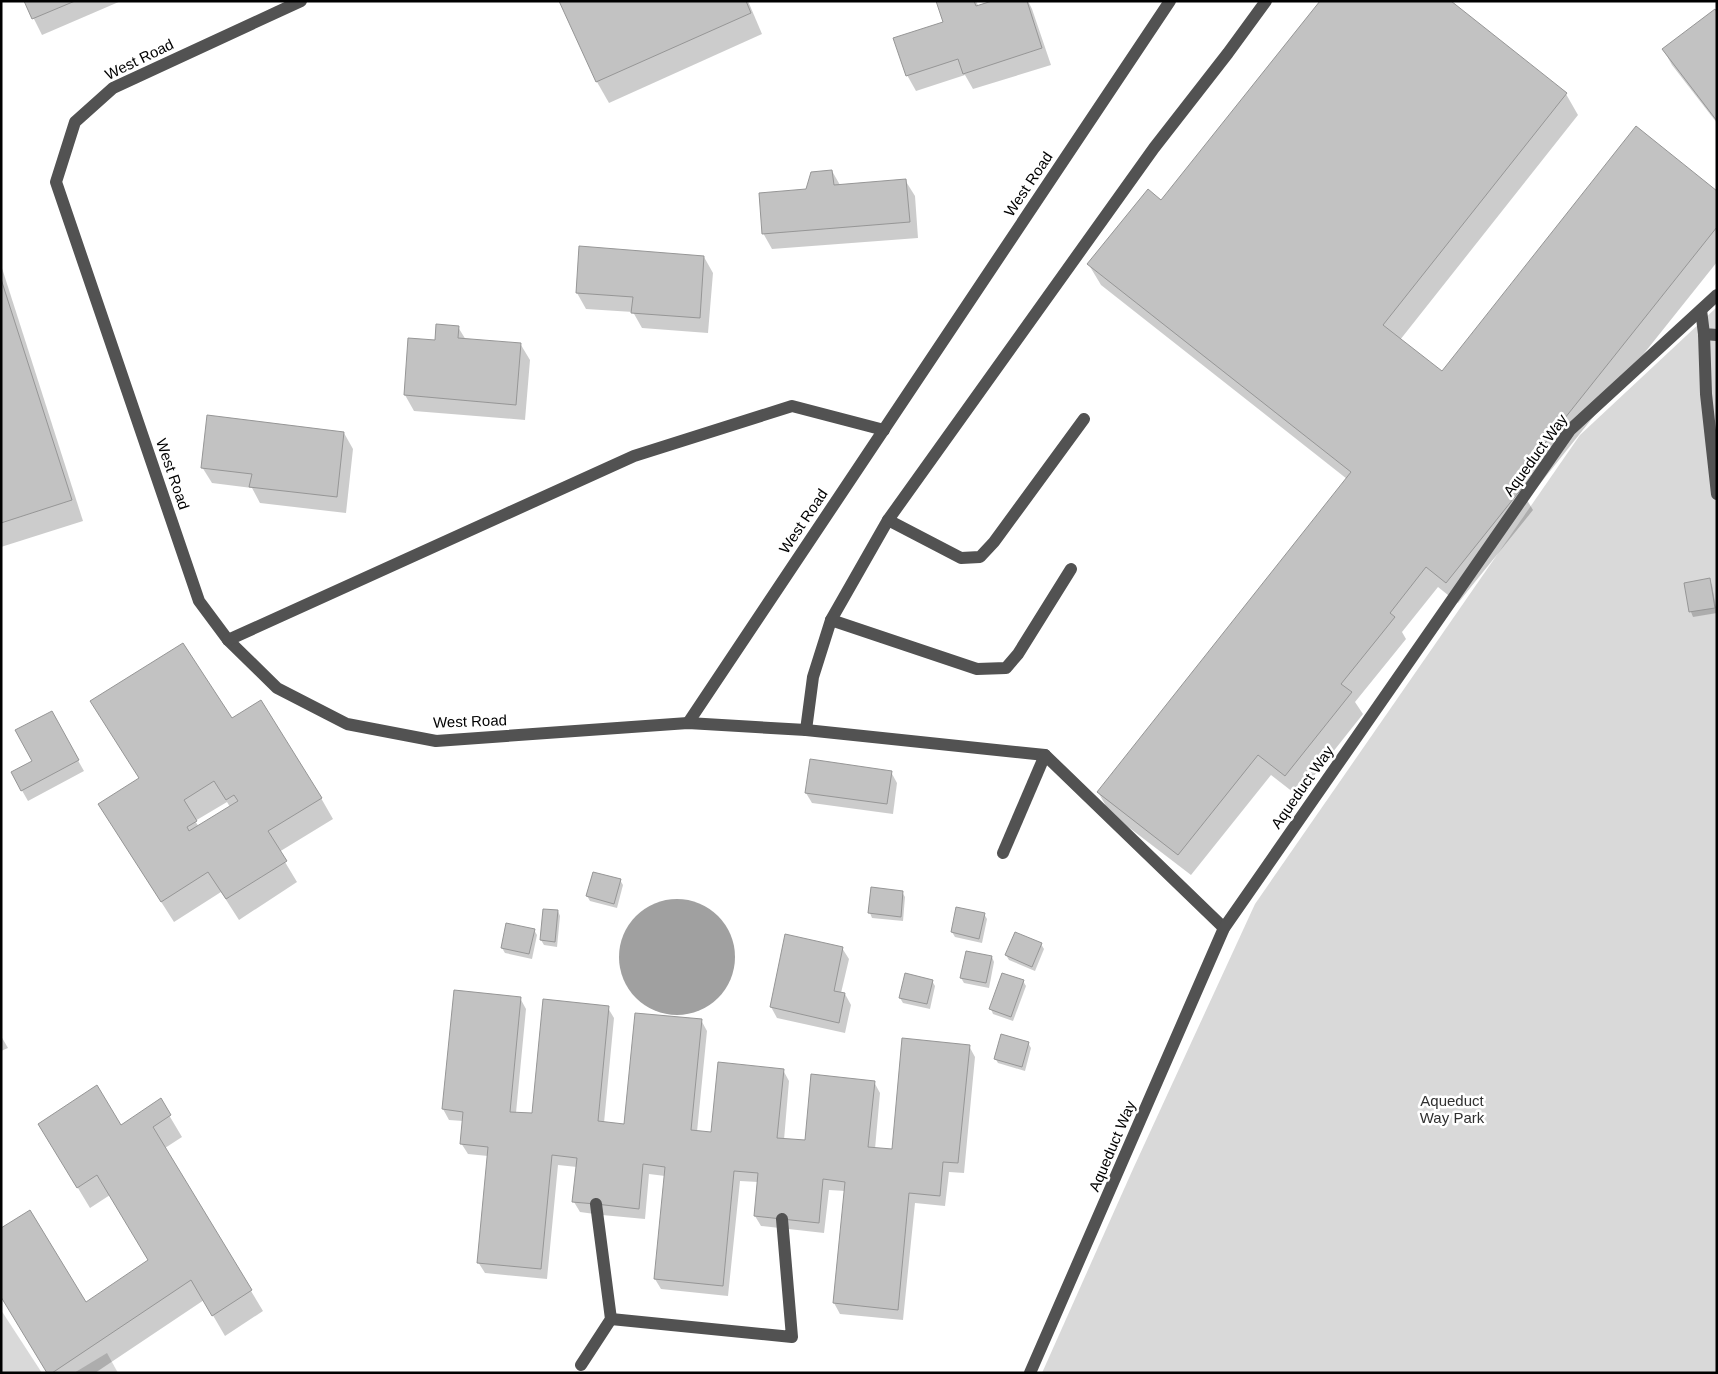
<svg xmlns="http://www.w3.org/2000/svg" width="1718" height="1374" font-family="Helvetica,sans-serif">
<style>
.green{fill:#d9d9d9}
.water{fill:#a0a0a0}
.shadow{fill:#0003;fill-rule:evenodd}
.building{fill:#c2c2c2;stroke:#969696;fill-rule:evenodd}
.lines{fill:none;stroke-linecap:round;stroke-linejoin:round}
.minor{stroke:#525252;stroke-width:12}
.labels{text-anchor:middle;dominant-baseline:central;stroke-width:5;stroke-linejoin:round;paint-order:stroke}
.street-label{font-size:15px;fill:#000;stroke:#fff}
.park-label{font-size:15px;fill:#303030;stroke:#fff}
</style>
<rect width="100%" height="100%" fill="#fff"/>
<g class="green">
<path d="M 1717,307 L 1717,1373 L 1042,1373 L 1133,1169 L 1255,904 L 1580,435 Z"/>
<path d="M 1,1310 L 42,1373 L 1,1373 Z"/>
<path d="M 107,1353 L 118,1373 L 74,1373 Z"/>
</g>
<circle class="water" cx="677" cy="957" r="58"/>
<g class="shadow">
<path d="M 25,1 L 121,1 L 42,35 Z"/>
<path d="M 560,1 L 748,1 L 762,34 L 609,103 L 597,82 Z"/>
<path d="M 939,1 L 976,1 L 979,7 L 996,1 L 1028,1 L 1032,9 L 1051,65 L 973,89 L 965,75 L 916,91 L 907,75 L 945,23 Z"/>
<path d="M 1449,1 L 1566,94 L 1578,115 L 1400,340 L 1442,373 L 1717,192 L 1717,262 L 1527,500 L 1533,510 L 1458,603 L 1438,587 L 1402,632 L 1406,639 L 1355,702 L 1363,714 L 1298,796 L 1271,775 L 1191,875 L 1110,813 L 1098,792 L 1347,479 L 1101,285 L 1089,265 L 1162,202 Z"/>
<path d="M 1717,14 L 1717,123 L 1672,65 L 1663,49 Z"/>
<path d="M 832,171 L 840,185 L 905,180 L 915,196 L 918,238 L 772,249 L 763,233 Z"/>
<path d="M 704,257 L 713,273 L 708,333 L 642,328 L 633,312 L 586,309 L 577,293 Z"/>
<path d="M 1,265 L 83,521 L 1,547 Z"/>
<path d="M 458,327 L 466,340 L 521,345 L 530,360 L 525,420 L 414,411 L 405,395 Z"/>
<path d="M 344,433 L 353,449 L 346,513 L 260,503 L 252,488 L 212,483 L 202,467 Z"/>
<path d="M 1709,580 L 1712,585 L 1717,613 L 1693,617 L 1691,612 L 1686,584 Z"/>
<path d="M 51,713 L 84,771 L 28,801 L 12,773 L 34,761 Z"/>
<path d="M 232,720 L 321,798 L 333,819 L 279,852 L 297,882 L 239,920 L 221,892 L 174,922 L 112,825 L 140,779 ZM 227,802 L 230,807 L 199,827 L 195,821 Z"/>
<path d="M 891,772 L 897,783 L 893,814 L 812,803 L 806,793 Z"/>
<path d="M 620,880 L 623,885 L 617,908 L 590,901 L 587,896 Z"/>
<path d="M 902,892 L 905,897 L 903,921 L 872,918 L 870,913 Z"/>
<path d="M 558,911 L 560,916 L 557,947 L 544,945 L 541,940 Z"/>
<path d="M 984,914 L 987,919 L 982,943 L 955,937 L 952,932 Z"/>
<path d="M 534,930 L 537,935 L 532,959 L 505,953 L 502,948 Z"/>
<path d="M 1041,944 L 1044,949 L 1035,971 L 1009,960 L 1006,955 Z"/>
<path d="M 842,948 L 849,959 L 841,993 L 845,994 L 851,1005 L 845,1033 L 777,1018 L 771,1007 Z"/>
<path d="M 992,957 L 994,962 L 989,988 L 964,983 L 961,978 Z"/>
<path d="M 932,981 L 935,986 L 930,1009 L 903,1003 L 900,998 Z"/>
<path d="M 1023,981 L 1026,986 L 1013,1021 L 993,1014 L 991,1009 Z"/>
<path d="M 520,998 L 526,1009 L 516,1113 L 534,1115 L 608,1008 L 614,1018 L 604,1123 L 626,1125 L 701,1020 L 707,1031 L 697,1132 L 712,1133 L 783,1070 L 789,1081 L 784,1140 L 806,1142 L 874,1082 L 880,1093 L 875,1149 L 893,1151 L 969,1046 L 975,1057 L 964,1173 L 949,1172 L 945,1206 L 915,1203 L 903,1320 L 840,1314 L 834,1303 L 845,1191 L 829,1190 L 824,1233 L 761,1226 L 755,1216 L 758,1182 L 740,1181 L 728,1296 L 661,1289 L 655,1279 L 665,1176 L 649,1174 L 645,1219 L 602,1215 L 580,1212 L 574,1202 L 577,1167 L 558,1165 L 547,1279 L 485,1273 L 478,1262 L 488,1156 L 468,1154 L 461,1143 L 463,1121 L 449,1120 L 443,1109 Z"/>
<path d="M 1,1036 L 8,1048 L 1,1051 Z"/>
<path d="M 1028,1043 L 1031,1048 L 1025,1071 L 998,1063 L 995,1058 Z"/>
<path d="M 160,1100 L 182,1137 L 165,1148 L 263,1311 L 225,1336 L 204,1300 L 95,1373 L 48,1373 L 85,1304 L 149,1261 L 110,1195 L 90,1208 L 52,1145 L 121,1127 Z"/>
</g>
<g class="building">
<path d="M 24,1 L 75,1 L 32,19 Z"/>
<path d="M 559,1 L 746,1 L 751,13 L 596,82 Z"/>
<path d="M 936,1 L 974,1 L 976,6 L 992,1 L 1027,1 L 1042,48 L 963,74 L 958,59 L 906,76 L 893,38 L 943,22 Z"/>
<path d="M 1320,1 L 1451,1 L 1567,93 L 1383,325 L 1442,371 L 1636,126 L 1717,191 L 1717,227 L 1514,482 L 1522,488 L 1446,583 L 1426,567 L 1390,613 L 1395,617 L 1341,684 L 1352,692 L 1285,776 L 1258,755 L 1178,855 L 1097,792 L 1351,472 L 1087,264 L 1148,189 L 1161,200 Z"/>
<path d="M 1715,9 L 1717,12 L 1717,121 L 1662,49 Z"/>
<path d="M 832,170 L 834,185 L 906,179 L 910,222 L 762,234 L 759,193 L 806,189 L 811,172 Z"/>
<path d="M 579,246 L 704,256 L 700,318 L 631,313 L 633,297 L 576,293 Z"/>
<path d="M 1,279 L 72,500 L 1,523 Z"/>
<path d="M 436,324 L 459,326 L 458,338 L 521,343 L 516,405 L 404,395 L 408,338 L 435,340 Z"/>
<path d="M 207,415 L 344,432 L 337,497 L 249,487 L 252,474 L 201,468 Z"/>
<path d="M 1710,578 L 1715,608 L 1689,612 L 1684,583 Z"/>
<path d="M 183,643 L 232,718 L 261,700 L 322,798 L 268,831 L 287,861 L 226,899 L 208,872 L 161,902 L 98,804 L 139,778 L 90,701 ZM 214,781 L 226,800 L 234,795 L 238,801 L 189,831 L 187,827 L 197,821 L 184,800 Z"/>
<path d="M 52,711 L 79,760 L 21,791 L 11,772 L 32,761 L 15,730 Z"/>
<path d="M 810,759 L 892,771 L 887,804 L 805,793 Z"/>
<path d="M 593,872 L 621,879 L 614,904 L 586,896 Z"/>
<path d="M 871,887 L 903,891 L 901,917 L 868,913 Z"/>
<path d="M 956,907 L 985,913 L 979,939 L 951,932 Z"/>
<path d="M 543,909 L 558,910 L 555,942 L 540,940 Z"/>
<path d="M 506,923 L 535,929 L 529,954 L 501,948 Z"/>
<path d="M 1015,932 L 1042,943 L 1032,967 L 1005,955 Z"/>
<path d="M 785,934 L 843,947 L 834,991 L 845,993 L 839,1023 L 770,1007 Z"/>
<path d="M 966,951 L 992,956 L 986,983 L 960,978 Z"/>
<path d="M 905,973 L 933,980 L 927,1004 L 899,998 Z"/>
<path d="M 1002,973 L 1024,980 L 1011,1017 L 989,1009 Z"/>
<path d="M 454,990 L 521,997 L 510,1112 L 532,1113 L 543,999 L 609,1006 L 598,1121 L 624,1124 L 635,1013 L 702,1019 L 691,1130 L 711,1132 L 718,1062 L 784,1069 L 777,1138 L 805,1140 L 811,1074 L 875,1081 L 868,1147 L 892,1149 L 902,1038 L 970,1045 L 958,1163 L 943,1162 L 940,1196 L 909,1193 L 898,1310 L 833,1303 L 845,1182 L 823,1179 L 819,1223 L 754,1216 L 758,1173 L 734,1171 L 723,1286 L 654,1279 L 665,1167 L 643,1164 L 639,1209 L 596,1204 L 572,1202 L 577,1158 L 552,1155 L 541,1269 L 477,1263 L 488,1147 L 460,1144 L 463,1112 L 442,1109 Z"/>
<path d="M 1001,1034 L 1029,1042 L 1022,1067 L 994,1059 Z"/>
<path d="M 97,1085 L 121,1125 L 161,1098 L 171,1115 L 153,1127 L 252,1290 L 212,1316 L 191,1280 L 52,1373 L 47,1373 L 1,1297 L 1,1228 L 30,1210 L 86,1302 L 148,1260 L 97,1175 L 77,1188 L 38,1124 Z"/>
</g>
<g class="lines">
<g class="minor">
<path d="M 301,1 L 113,88 L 75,122 L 56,182 L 199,601 L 228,640 L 277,688 L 347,724 L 436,741 L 688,723 L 806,730 L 1045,755 L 1224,928"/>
<path d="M 1701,310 L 1704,334 L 1717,335"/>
<path d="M 1704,334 L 1706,394 L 1717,494"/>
<path d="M 888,520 L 961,558 L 980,557 L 994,542 L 1084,419"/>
<path d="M 831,620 L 977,669 L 1006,668 L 1018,654 L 1071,569"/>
<path d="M 228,640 L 634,456 L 792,406 L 884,430"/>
<path d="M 688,723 L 1170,1"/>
<path d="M 806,730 L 813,677 L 831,620 L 888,520 L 1154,148 L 1228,53 L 1266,1"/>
<path d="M 1003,853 L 1045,755"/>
<path d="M 611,1319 L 792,1337 L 782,1219"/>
<path d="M 581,1365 L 611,1319 L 596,1204"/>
<path d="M 1030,1373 L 1224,928 L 1570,430 L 1717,295"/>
</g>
</g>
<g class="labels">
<g class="street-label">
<text transform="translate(139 59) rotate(-26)">West Road</text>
<text transform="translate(1028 184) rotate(-56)">West Road</text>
<text transform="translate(1535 455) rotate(-54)">Aqueduct Way</text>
<text transform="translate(173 474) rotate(71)">West Road</text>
<text transform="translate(803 521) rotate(-56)">West Road</text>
<text transform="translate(470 721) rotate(-2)">West Road</text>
<text transform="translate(1302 787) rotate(-55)">Aqueduct Way</text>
<text transform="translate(1112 1146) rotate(-67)">Aqueduct Way</text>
</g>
<g class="park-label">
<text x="1452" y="1100">Aqueduct<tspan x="1452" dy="17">Way Park</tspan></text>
</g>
</g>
<rect width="1718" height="1374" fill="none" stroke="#000000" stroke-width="5"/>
</svg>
